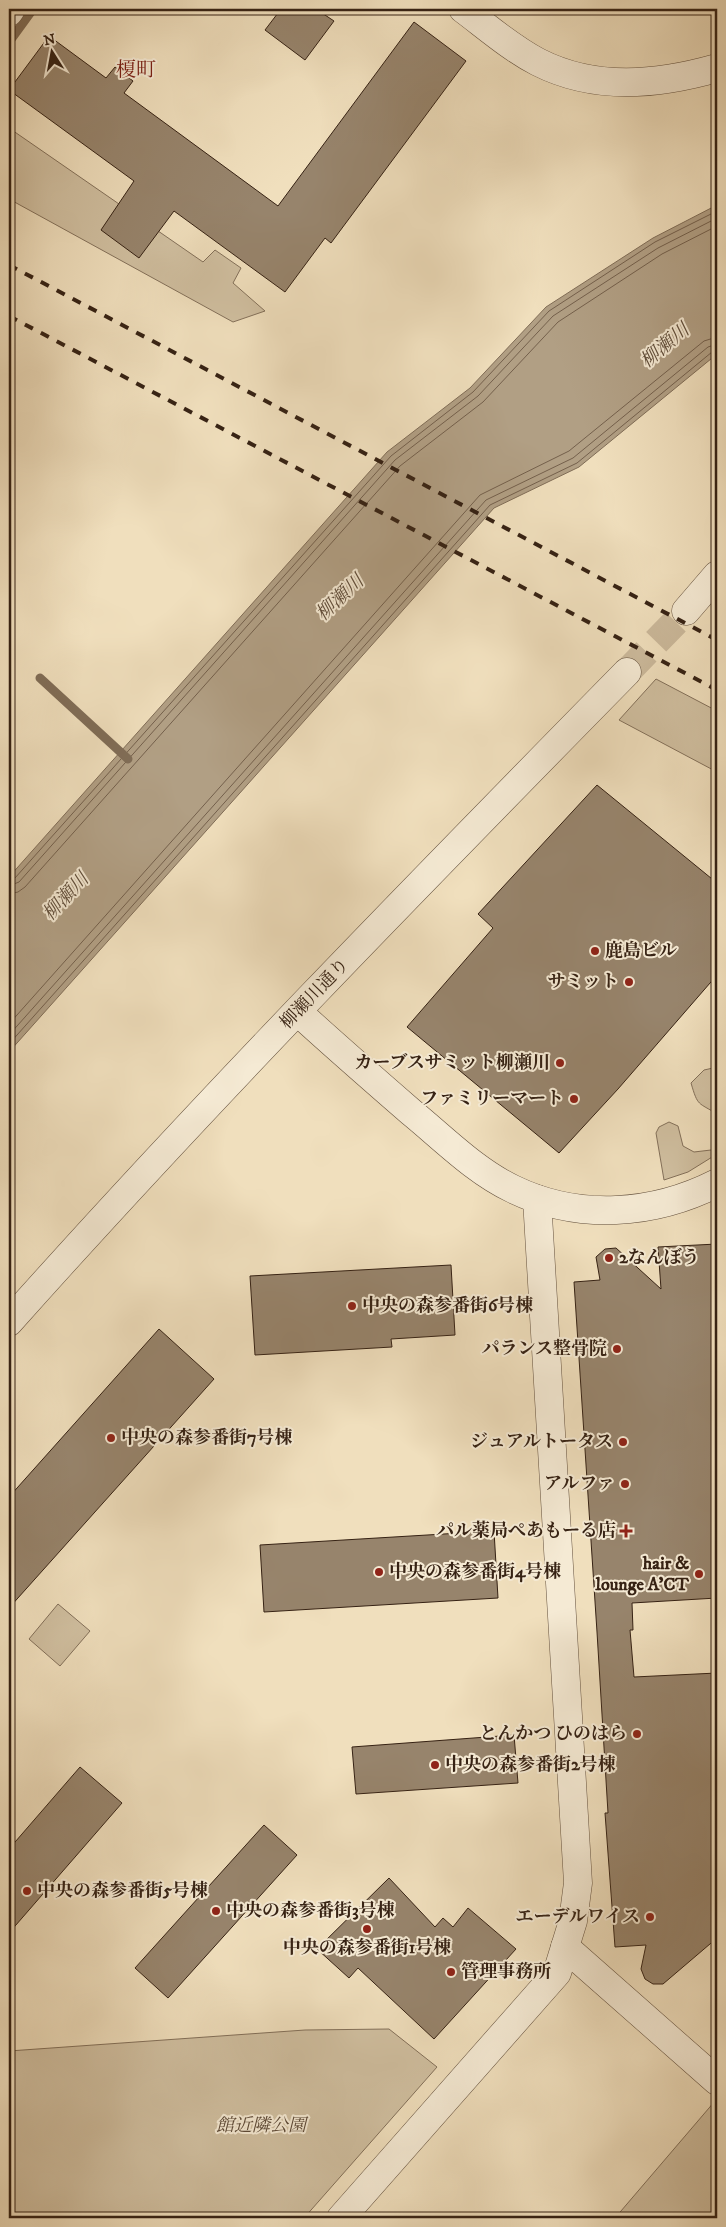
<svg xmlns="http://www.w3.org/2000/svg" width="726" height="2227" font-family="'IM FELL DW Pica','Noto Serif JP',serif">
<style>
.green{fill:#d0bfa0;stroke:#83705a}
.water{fill:#b19f84;stroke:#806d57}
.lines{fill:none;stroke-linecap:round;stroke-linejoin:round}
.shore{stroke:#74604c;stroke-width:1}
.stream{stroke:#806d57;stroke-width:9}
.building{fill:#97846c;stroke:#362214}
.tertiary-tunnel{stroke:#cbb99b;stroke-width:28;stroke-dasharray:28 14;stroke-linecap:butt}
.minor-casing{stroke:#64513e;stroke-width:29}
.tertiary-casing{stroke:#64513e;stroke-width:29}
.minor{stroke:#f5ead4;stroke-width:28}
.tertiary{stroke:#f5ead4;stroke-width:28}
.rail{stroke:#362214;stroke-width:4;stroke-dasharray:9 9;stroke-linecap:butt}
.poi-dot{fill:#8f2418;stroke:#f5ead4;stroke-width:2}
.labels{text-anchor:middle;dominant-baseline:central;stroke-width:4;stroke-linejoin:round;paint-order:stroke}
.poi-label{font-size:18px;font-weight:bold;fill:#362214;stroke:#f5ead4;text-anchor:end}
.street-label{font-size:18px;fill:#362214;stroke:#f5ead4}
.park-label{font-size:18px;font-style:italic;fill:#5c4937;stroke:#f5ead4}
.water-label{font-size:19px;font-style:italic;fill:#614e3b;stroke:#f5ead4}
.quarter-label{font-size:20px;fill:#7a1f14;stroke:#f5ead4}
</style>
<rect width="100%" height="100%" fill="#f0dfbd"/>
<filter id="stains"><feTurbulence type="fractalNoise" baseFrequency=".004" numOctaves="4"/><feColorMatrix values="0 0 0 0 .2 0 0 0 0 .09 0 0 0 0 .02 0 0 0 .5 -.17"/></filter>
<radialGradient id="worn" r=".72"><stop offset=".6" stop-color="#630" stop-opacity="0"/><stop offset="1" stop-color="#630" stop-opacity=".3"/></radialGradient>
<g class="green">
<path d="M 9,128 L 203,262 L 215,250 L 241,268 L 233,283 L 265,311 L 233,322 L 9,199 Z"/>
<path d="M 656,679 L 717,711 L 717,772 L 619,720 Z"/>
<path d="M 713,1068 L 717,1071 L 717,1114 C 698,1102 698,1107 691,1083 L 704,1070 Z"/>
<path d="M 669,1122 L 678,1126 L 683,1146 L 694,1152 L 711,1150 L 717,1144 L 717,1154 L 688,1172 L 664,1180 L 656,1133 L 659,1127 Z"/>
<path d="M 58,1604 L 90,1631 L 60,1666 L 29,1639 Z"/>
<path d="M 389,2029 L 437,2067 L 304,2218 L 9,2218 L 9,2051 L 305,2030 Z"/>
<path d="M 715,2101 L 717,2104 L 717,2218 L 615,2218 Z"/>
</g>
<path class="water" d="M 717,205 L 717,354 L 579,467 L 494,508 L 9,1052 L 9,877 L 387,452 L 470,388 L 546,307 L 653,238 Z"/>
<g class="lines">
<g class="shore">
<path d="M 9,880 L 15,878 L 391,456 L 473,392 L 549,311 L 655,242 L 717,211"/>
<path d="M 9,886 L 19,882 L 395,460 L 478,396 L 553,316 L 658,248 L 717,218"/>
<path d="M 9,894 L 18,892 L 25,887 L 400,466 L 483,402 L 558,322 L 662,254 L 717,226"/>
<path d="M 9,1024 L 480,495 L 569,451 L 704,341 L 717,337"/>
<path d="M 9,1035 L 486,500 L 573,458 L 708,347 L 717,344"/>
<path d="M 9,1044 L 490,505 L 577,463 L 712,352 L 717,351"/>
</g>
<g class="stream">
<path d="M 9,42 L 33,9"/>
<path d="M 40,678 L 128,759"/>
</g>
</g>
<g class="building">
<path d="M 281,9 L 316,9 L 334,21 L 305,60 L 265,30 Z"/>
<path d="M 414,22 L 466,61 L 331,243 L 325,238 L 285,292 L 174,211 L 139,258 L 101,230 L 134,181 L 9,90 L 49,36 L 106,78 L 115,67 L 133,81 L 124,93 L 278,206 Z"/>
<path d="M 597,785 L 717,883 L 717,975 L 618,1089 L 559,1153 L 407,1027 L 493,928 L 478,914 Z"/>
<path d="M 717,1244 L 717,1598 L 632,1603 L 633,1630 L 630,1630 L 634,1677 L 717,1673 L 717,1938 L 663,1984 L 653,1984 L 645,1979 L 641,1969 L 646,1945 L 615,1947 L 605,1813 L 608,1813 L 597,1632 L 574,1282 L 600,1280 L 596,1257 L 605,1249 L 616,1248 L 661,1289 L 658,1247 Z"/>
<path d="M 451,1265 L 455,1335 L 391,1339 L 392,1347 L 255,1355 L 250,1276 Z"/>
<path d="M 159,1329 L 214,1379 L 9,1608 L 9,1497 Z"/>
<path d="M 494,1531 L 498,1598 L 264,1612 L 260,1545 Z"/>
<path d="M 514,1735 L 518,1783 L 356,1794 L 352,1747 Z"/>
<path d="M 80,1767 L 122,1803 L 9,1933 L 9,1849 Z"/>
<path d="M 264,1825 L 297,1855 L 168,1998 L 135,1968 Z"/>
<path d="M 389,1878 L 435,1927 L 443,1918 L 453,1927 L 468,1908 L 516,1949 L 434,2039 L 358,1968 L 349,1978 L 317,1949 Z"/>
</g>
<g class="lines">
<path class="tertiary-tunnel" d="M 627,672 L 686,611"/>
<g class="minor-casing">
<g id="minor">
<path d="M 9,12 L 11,9"/>
<path d="M 565,1947 L 717,2081"/>
</g>
</g>
<g class="tertiary-casing">
<g id="tertiary">
<path d="M 463,9 C 487,27 511,48 538,62 C 595,91 657,85 717,68"/>
<path d="M 686,611 L 717,575"/>
<path d="M 298,1012 C 335,1046 373,1079 411,1112 C 444,1139 475,1171 513,1189 C 579,1221 654,1215 717,1183"/>
<path d="M 9,1322 C 208,1099 418,885 627,672"/>
<path d="M 341,2218 L 557,1973 L 573,1921 L 578,1883 L 537,1199"/>
</g>
</g>
<use href="#minor" class="minor"/>
<use href="#tertiary" class="tertiary"/>
<g class="rail">
<path d="M 9,265 L 717,640"/>
<path d="M 9,316 L 717,690"/>
</g>
</g>
<g class="poi-dot">
<circle cx="595" cy="951" r="5"/>
<circle cx="629" cy="982" r="5"/>
<circle cx="560" cy="1063" r="5"/>
<circle cx="574" cy="1099" r="5"/>
<circle cx="609" cy="1258" r="5"/>
<circle cx="352" cy="1306" r="5"/>
<circle cx="617" cy="1349" r="5"/>
<circle cx="111" cy="1438" r="5"/>
<circle cx="623" cy="1442" r="5"/>
<circle cx="625" cy="1484" r="5"/>
<path d="M623.5 1523.5h5v5h5v5h-5v5h-5v-5h-5v-5h5z"/>
<circle cx="379" cy="1572" r="5"/>
<circle cx="699" cy="1574" r="5"/>
<circle cx="637" cy="1734" r="5"/>
<circle cx="435" cy="1765" r="5"/>
<circle cx="27" cy="1891" r="5"/>
<circle cx="216" cy="1911" r="5"/>
<circle cx="650" cy="1917" r="5"/>
<circle cx="367" cy="1929" r="5"/>
<circle cx="451" cy="1972" r="5"/>
</g>
<g class="labels">
<g class="poi-label">
<text x="605" y="951" text-anchor="start">鹿島ビル</text>
<text x="619" y="982">サミット</text>
<text x="550" y="1063">カーブスサミット柳瀬川</text>
<text x="564" y="1099">ファミリーマート</text>
<text x="619" y="1258" text-anchor="start">2なんぼう</text>
<text x="362" y="1306" text-anchor="start">中央の森参番街6号棟</text>
<text x="607" y="1349">パランス整骨院</text>
<text x="121" y="1438" text-anchor="start">中央の森参番街7号棟</text>
<text x="613" y="1442">ジュアルトータス</text>
<text x="615" y="1484">アルファ</text>
<text x="616" y="1531">パル薬局ぺあもーる店</text>
<text x="689" y="1564">hair &amp;<tspan x="689" dy="21">lounge A'CT</tspan></text>
<text x="389" y="1572" text-anchor="start">中央の森参番街4号棟</text>
<text x="627" y="1734">とんかつ ひのはら</text>
<text x="445" y="1765" text-anchor="start">中央の森参番街2号棟</text>
<text x="37" y="1891" text-anchor="start">中央の森参番街5号棟</text>
<text x="226" y="1911" text-anchor="start">中央の森参番街3号棟</text>
<text x="640" y="1917">エーデルワイス</text>
<text x="367" y="1948" text-anchor="middle">中央の森参番街1号棟</text>
<text x="461" y="1972" text-anchor="start">管理事務所</text>
</g>
<g class="street-label">
<text transform="translate(315 994) rotate(-46)">柳瀬川通り</text>
</g>
<g class="park-label">
<text x="261" y="2126">館近隣公園</text>
</g>
<g class="water-label">
<text transform="translate(665 346) rotate(-40)">柳瀬川</text>
<text transform="translate(340 598) rotate(-43)">柳瀬川</text>
<text transform="translate(66 897) rotate(-47)">柳瀬川</text>
</g>
<g class="quarter-label">
<text x="136" y="70">榎町</text>
</g>
</g>
<rect width="726" height="2227" fill="none" stroke="#f0dfbd" stroke-width="30"/>
<rect x="10" y="10" width="706" height="2207" fill="none" stroke="#362214" stroke-width="2.5"/>
<rect x="15" y="15" width="696" height="2197" fill="none" stroke="#362214"/>
<g transform="translate(52 52) rotate(349)" stroke="#f5ead4" stroke-width="4" paint-order="stroke">
<path d="M0-4L9 19L0 12L-9 19Z" fill="#362214"/>
<text y="-8" font-size="14" font-weight="bold" text-anchor="middle" fill="#362214">N</text>
</g>
<rect width="100%" height="100%" filter="url(#stains)"/>
<rect width="100%" height="100%" fill="url(#worn)"/>
</svg>
